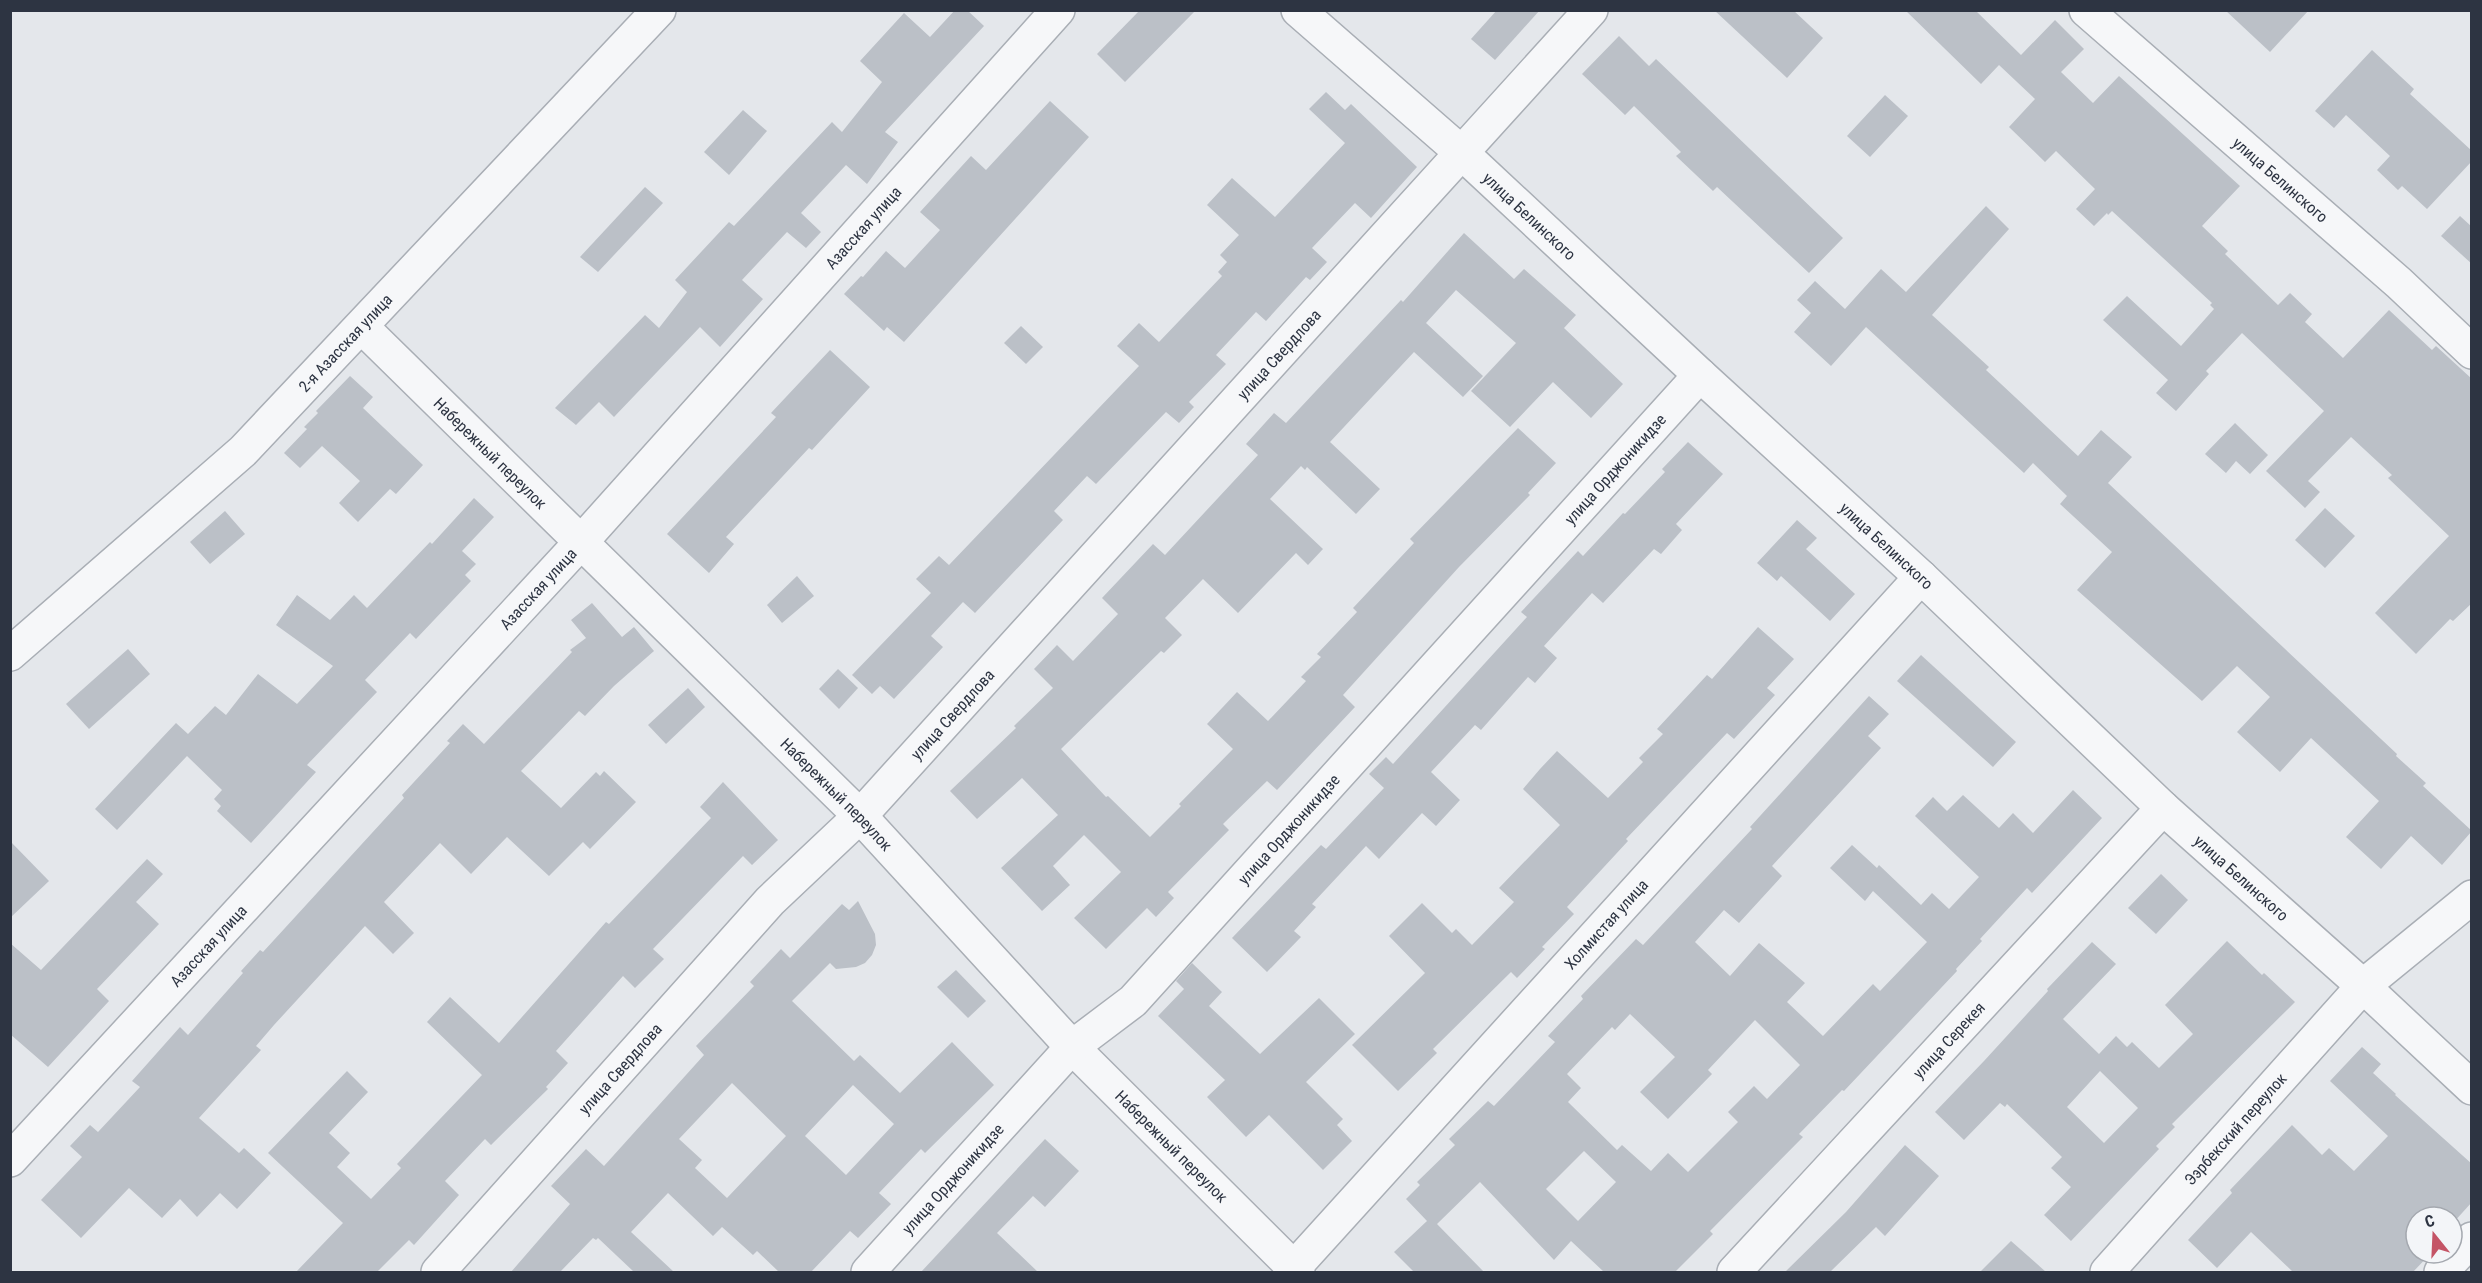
<svg xmlns="http://www.w3.org/2000/svg" width="2482" height="1283" font-family="'Roboto Condensed',sans-serif">
<style>
.building{fill:#bbc0c7;fill-rule:evenodd}
.lines{fill:none;stroke-linecap:round;stroke-linejoin:round}
.minor-casing{stroke:#a9aeb5;stroke-width:36}
.minor{stroke:#f6f7f9;stroke-width:33}
.labels{text-anchor:middle;dominant-baseline:central;stroke-width:4.5;stroke-linejoin:round;paint-order:stroke}
.street-label{font-size:16px;fill:#2d3442;stroke:#f3f5f8}
</style>
<rect width="100%" height="100%" fill="#e4e7eb"/>
<g class="building">
<path d="M 955,10 L 967,10 L 984,26 L 885,132 L 898,142 L 867,184 L 846,165 L 801,213 L 821,232 L 806,248 L 787,232 L 742,280 L 763,299 L 720,347 L 700,327 L 614,417 L 599,402 L 576,425 L 555,408 L 645,315 L 659,328 L 687,292 L 675,280 L 729,222 L 734,226 L 832,122 L 842,132 L 882,82 L 860,61 L 904,13 L 930,37 Z"/>
<path d="M 1140,10 L 1196,10 L 1125,82 L 1097,54 Z"/>
<path d="M 1497,10 L 1540,10 L 1495,60 L 1471,39 Z"/>
<path d="M 1714,10 L 1793,10 L 1823,38 L 1787,78 Z"/>
<path d="M 1905,10 L 1975,10 L 2021,55 L 2055,20 L 2084,49 L 2061,72 L 2093,103 L 2119,76 L 2240,186 L 2202,226 L 2228,251 L 2225,254 L 2278,305 L 2290,293 L 2312,314 L 2305,322 L 2343,358 L 2389,310 L 2432,350 L 2436,346 L 2472,379 L 2472,603 L 2453,621 L 2450,619 L 2416,654 L 2375,613 L 2449,536 L 2388,478 L 2392,475 L 2351,437 L 2308,481 L 2320,492 L 2305,508 L 2266,471 L 2324,411 L 2242,333 L 2206,371 L 2209,374 L 2176,411 L 2156,393 L 2168,380 L 2103,320 L 2127,296 L 2181,346 L 2214,309 L 2210,305 L 2212,303 L 2112,211 L 2108,215 L 2107,213 L 2094,226 L 2076,209 L 2095,189 L 2056,151 L 2045,162 L 2009,127 L 2035,99 L 1999,65 L 1981,84 Z"/>
<path d="M 2225,10 L 2309,10 L 2270,52 Z"/>
<path d="M 1619,36 L 1649,66 L 1656,59 L 1843,238 L 1809,273 L 1717,187 L 1713,191 L 1676,156 L 1681,152 L 1634,106 L 1625,115 L 1582,74 Z"/>
<path d="M 2372,50 L 2414,89 L 2410,94 L 2472,151 L 2472,161 L 2427,209 L 2402,186 L 2398,190 L 2377,170 L 2390,156 L 2346,115 L 2334,128 L 2315,111 Z"/>
<path d="M 1326,92 L 1345,110 L 1351,104 L 1417,167 L 1371,218 L 1355,203 L 1312,248 L 1327,262 L 1310,280 L 1306,277 L 1266,321 L 1256,312 L 1216,355 L 1226,364 L 1189,402 L 1194,407 L 1179,423 L 1166,412 L 1096,484 L 1087,476 L 1054,511 L 1063,520 L 975,613 L 963,602 L 931,636 L 943,647 L 894,699 L 880,686 L 872,694 L 852,675 L 931,593 L 916,579 L 939,556 L 949,565 L 1139,366 L 1117,346 L 1139,323 L 1159,342 L 1222,276 L 1218,272 L 1227,262 L 1220,255 L 1239,235 L 1207,205 L 1232,178 L 1275,217 L 1345,143 L 1309,109 Z"/>
<path d="M 1885,95 L 1908,116 L 1870,157 L 1847,136 Z"/>
<path d="M 1050,101 L 1089,137 L 904,342 L 887,327 L 884,331 L 844,294 L 861,276 L 863,277 L 886,251 L 905,268 L 940,230 L 920,212 L 971,156 L 986,170 Z"/>
<path d="M 743,110 L 767,131 L 729,175 L 704,152 Z"/>
<path d="M 645,187 L 663,203 L 598,272 L 580,257 Z"/>
<path d="M 1986,206 L 2009,229 L 1932,315 L 1989,367 L 1986,370 L 2078,456 L 2101,430 L 2132,457 L 2108,483 L 2397,754 L 2396,756 L 2426,783 L 2423,786 L 2472,831 L 2442,865 L 2411,836 L 2381,869 L 2346,837 L 2379,801 L 2311,738 L 2280,772 L 2237,732 L 2270,697 L 2237,666 L 2202,701 L 2077,590 L 2112,552 L 2060,504 L 2067,496 L 2033,463 L 2024,473 L 1866,327 L 1831,366 L 1794,332 L 1811,313 L 1797,300 L 1815,281 L 1845,309 L 1881,269 L 1906,292 Z"/>
<path d="M 2460,216 L 2472,227 L 2472,264 L 2441,236 Z"/>
<path d="M 1464,233 L 1514,279 L 1524,269 L 1576,315 L 1564,328 L 1623,384 L 1591,418 L 1553,382 L 1510,427 L 1471,391 L 1516,343 L 1456,290 L 1426,323 L 1483,376 L 1463,397 L 1414,352 L 1330,442 L 1380,489 L 1356,514 L 1307,467 L 1305,470 L 1301,466 L 1270,499 L 1323,549 L 1308,565 L 1296,553 L 1238,613 L 1203,579 L 1165,618 L 1182,635 L 1164,653 L 1161,651 L 1061,749 L 1106,797 L 1108,796 L 1150,837 L 1181,806 L 1179,804 L 1233,749 L 1207,724 L 1237,692 L 1268,721 L 1306,681 L 1301,677 L 1321,657 L 1317,654 L 1357,612 L 1353,608 L 1414,543 L 1410,539 L 1518,428 L 1556,463 L 1528,493 L 1530,495 L 1459,567 L 1343,695 L 1355,707 L 1277,790 L 1267,781 L 1223,824 L 1229,830 L 1168,892 L 1174,898 L 1156,917 L 1147,908 L 1106,949 L 1074,918 L 1121,872 L 1084,835 L 1053,866 L 1070,885 L 1042,911 L 1001,868 L 1058,815 L 1022,778 L 977,819 L 950,791 L 1016,728 L 1014,726 L 1053,688 L 1034,669 L 1057,645 L 1073,661 L 1118,614 L 1102,598 L 1153,544 L 1165,555 L 1258,455 L 1246,444 L 1274,413 L 1286,423 L 1401,300 L 1403,302 Z"/>
<path d="M 1021,326 L 1043,347 L 1026,364 L 1004,343 Z"/>
<path d="M 830,350 L 870,387 L 812,450 L 809,448 L 726,537 L 734,544 L 709,573 L 667,534 L 776,417 L 771,413 Z"/>
<path d="M 350,376 L 373,397 L 363,408 L 423,465 L 396,494 L 390,489 L 358,522 L 339,503 L 360,481 L 322,446 L 300,468 L 284,453 L 307,429 L 304,427 L 318,413 L 316,411 Z"/>
<path d="M 2235,423 L 2268,455 L 2250,474 L 2236,461 L 2226,473 L 2205,454 Z"/>
<path d="M 1688,442 L 1723,474 L 1676,524 L 1682,530 L 1661,554 L 1654,549 L 1603,603 L 1592,593 L 1544,646 L 1557,658 L 1535,683 L 1528,677 L 1481,730 L 1475,725 L 1431,772 L 1460,800 L 1436,826 L 1422,813 L 1379,859 L 1366,846 L 1312,904 L 1316,907 L 1294,931 L 1301,937 L 1267,972 L 1232,938 L 1321,845 L 1326,849 L 1384,788 L 1369,774 L 1386,757 L 1393,764 L 1527,617 L 1521,612 L 1578,551 L 1583,556 L 1623,513 L 1625,514 L 1665,472 L 1662,469 Z"/>
<path d="M 474,498 L 494,517 L 462,551 L 476,564 L 465,575 L 471,581 L 416,639 L 410,633 L 365,680 L 377,692 L 307,765 L 316,772 L 251,843 L 217,811 L 221,806 L 214,799 L 222,790 L 187,756 L 117,830 L 95,809 L 176,723 L 188,734 L 215,706 L 226,715 L 258,674 L 297,704 L 333,666 L 276,625 L 297,595 L 330,620 L 354,595 L 367,608 L 430,542 L 432,544 Z"/>
<path d="M 2325,508 L 2355,536 L 2325,568 L 2295,540 Z"/>
<path d="M 225,511 L 245,534 L 210,564 L 190,542 Z"/>
<path d="M 1797,520 L 1817,538 L 1806,549 L 1855,594 L 1830,621 L 1781,576 L 1777,581 L 1757,563 Z"/>
<path d="M 797,576 L 814,596 L 782,623 L 767,605 Z"/>
<path d="M 592,603 L 622,637 L 634,627 L 654,651 L 614,686 L 585,716 L 579,711 L 521,771 L 561,808 L 596,772 L 600,776 L 604,771 L 636,802 L 590,849 L 583,842 L 549,876 L 507,837 L 471,874 L 440,843 L 384,902 L 414,933 L 393,954 L 365,926 L 274,1025 L 256,1046 L 261,1050 L 199,1118 L 239,1153 L 244,1148 L 271,1173 L 237,1209 L 220,1193 L 197,1217 L 180,1199 L 162,1218 L 129,1188 L 81,1238 L 41,1200 L 82,1157 L 70,1146 L 90,1125 L 98,1132 L 140,1087 L 132,1081 L 180,1027 L 188,1035 L 243,973 L 241,971 L 260,950 L 263,952 L 404,798 L 402,795 L 450,743 L 447,741 L 463,724 L 484,744 L 572,652 L 570,650 L 586,638 L 571,620 Z"/>
<path d="M 1758,627 L 1794,659 L 1767,688 L 1775,695 L 1734,739 L 1727,733 L 1626,839 L 1628,841 L 1567,907 L 1574,914 L 1542,947 L 1545,949 L 1517,978 L 1511,972 L 1433,1049 L 1437,1053 L 1398,1091 L 1352,1045 L 1425,973 L 1389,936 L 1422,903 L 1452,933 L 1456,929 L 1472,945 L 1514,902 L 1499,888 L 1560,825 L 1523,789 L 1540,769 L 1557,751 L 1608,798 L 1643,762 L 1639,758 L 1663,734 L 1657,729 L 1707,675 L 1712,679 Z"/>
<path d="M 128,649 L 150,674 L 89,729 L 66,704 Z"/>
<path d="M 1921,655 L 2016,742 L 1993,767 L 1897,681 Z"/>
<path d="M 838,669 L 858,688 L 839,709 L 819,689 Z"/>
<path d="M 688,688 L 705,707 L 666,744 L 648,725 Z"/>
<path d="M 1869,696 L 1889,714 L 1868,736 L 1881,748 L 1772,866 L 1782,876 L 1739,923 L 1724,910 L 1695,942 L 1730,976 L 1759,943 L 1805,983 L 1787,1002 L 1823,1036 L 1873,984 L 1880,991 L 1927,942 L 1873,891 L 1865,901 L 1830,868 L 1852,845 L 1877,868 L 1879,865 L 1921,905 L 1932,893 L 1949,909 L 1979,877 L 1915,816 L 1933,797 L 1947,811 L 1963,795 L 1999,828 L 2013,813 L 2033,833 L 2073,790 L 2102,818 L 2032,893 L 2027,888 L 1980,939 L 1982,941 L 1956,969 L 1957,971 L 1844,1091 L 1842,1090 L 1799,1134 L 1803,1137 L 1710,1231 L 1713,1234 L 1675,1272 L 1604,1272 L 1571,1241 L 1554,1260 L 1480,1182 L 1437,1224 L 1484,1272 L 1414,1272 L 1394,1252 L 1427,1221 L 1406,1199 L 1420,1185 L 1417,1182 L 1455,1145 L 1449,1139 L 1488,1101 L 1494,1106 L 1555,1042 L 1548,1036 L 1583,999 L 1581,996 L 1636,939 L 1643,945 L 1752,829 L 1750,827 ZM 1630,1014 L 1675,1057 L 1640,1092 L 1668,1119 L 1712,1074 L 1708,1070 L 1755,1020 L 1800,1065 L 1767,1099 L 1754,1086 L 1728,1112 L 1738,1122 L 1688,1172 L 1668,1153 L 1651,1171 L 1622,1145 L 1617,1150 L 1568,1102 L 1581,1088 L 1567,1074 L 1612,1027 L 1615,1030 ZM 1584,1151 L 1616,1182 L 1578,1221 L 1546,1189 Z"/>
<path d="M 723,782 L 778,840 L 752,865 L 743,856 L 653,949 L 664,959 L 635,988 L 623,976 L 556,1051 L 568,1063 L 546,1087 L 548,1089 L 491,1145 L 485,1139 L 445,1181 L 459,1195 L 414,1245 L 409,1240 L 377,1272 L 296,1272 L 343,1223 L 268,1153 L 347,1071 L 368,1092 L 329,1133 L 350,1153 L 337,1167 L 371,1199 L 401,1168 L 397,1164 L 482,1075 L 427,1022 L 450,997 L 499,1043 L 606,922 L 609,924 L 711,818 L 700,807 Z"/>
<path d="M 10,841 L 49,881 L 10,918 Z"/>
<path d="M 147,859 L 163,874 L 136,902 L 159,924 L 97,989 L 109,1001 L 48,1067 L 10,1034 L 10,943 L 41,970 Z"/>
<path d="M 2161,874 L 2188,900 L 2156,934 L 2128,908 Z"/>
<path d="M 858,901 L 875,934 L 876,945 L 872,955 L 865,963 L 856,967 L 836,969 L 830,963 L 792,1001 L 854,1061 L 860,1055 L 900,1093 L 952,1042 L 994,1085 L 925,1153 L 921,1149 L 879,1193 L 891,1204 L 858,1238 L 850,1231 L 811,1272 L 779,1272 L 757,1251 L 753,1255 L 722,1227 L 713,1236 L 668,1193 L 631,1232 L 674,1272 L 634,1272 L 598,1238 L 596,1240 L 593,1238 L 560,1272 L 511,1272 L 570,1204 L 551,1186 L 586,1149 L 604,1166 L 704,1055 L 696,1046 L 754,986 L 750,982 L 781,949 L 790,958 L 842,904 L 849,910 ZM 732,1083 L 786,1136 L 727,1198 L 695,1168 L 702,1160 L 679,1139 ZM 853,1085 L 894,1124 L 846,1175 L 805,1136 Z"/>
<path d="M 2227,941 L 2262,975 L 2264,973 L 2295,1002 L 2172,1124 L 2175,1127 L 2156,1146 L 2159,1149 L 2071,1241 L 2044,1215 L 2071,1187 L 2051,1168 L 2062,1157 L 2007,1104 L 2005,1107 L 2000,1103 L 1964,1140 L 1935,1112 L 1984,1061 L 2048,991 L 2047,989 L 2092,942 L 2116,964 L 2063,1019 L 2099,1054 L 2116,1036 L 2127,1047 L 2132,1042 L 2159,1068 L 2193,1034 L 2165,1005 ZM 2100,1071 L 2138,1108 L 2104,1143 L 2067,1107 Z"/>
<path d="M 1192,963 L 1222,992 L 1209,1006 L 1260,1054 L 1319,998 L 1355,1034 L 1306,1082 L 1343,1119 L 1337,1125 L 1352,1141 L 1323,1170 L 1269,1115 L 1246,1137 L 1207,1097 L 1225,1080 L 1158,1016 L 1184,989 L 1176,981 Z"/>
<path d="M 956,970 L 986,1001 L 968,1018 L 937,987 Z"/>
<path d="M 2362,1047 L 2381,1064 L 2373,1073 L 2396,1094 L 2395,1095 L 2472,1164 L 2472,1202 L 2453,1223 L 2456,1226 L 2452,1230 L 2452,1217 L 2416,1217 L 2416,1253 L 2431,1253 L 2413,1272 L 2293,1272 L 2251,1232 L 2217,1268 L 2188,1240 L 2232,1193 L 2230,1190 L 2292,1125 L 2322,1155 L 2329,1148 L 2354,1171 L 2388,1136 L 2330,1081 Z"/>
<path d="M 1045,1139 L 1079,1171 L 1045,1207 L 1033,1196 L 997,1233 L 1038,1272 L 921,1272 Z"/>
<path d="M 1905,1145 L 1939,1176 L 1885,1236 L 1876,1227 L 1830,1272 L 1785,1272 L 1846,1212 Z"/>
<path d="M 2011,1241 L 2046,1272 L 1980,1272 Z"/>
</g>
<g class="lines">
<g class="minor-casing">
<g id="minor">
<path id="s1" d="M 1298,10 L 1463,154 L 1700,375 L 1921,577 L 2163,808 L 2363,986 L 2472,1088"/>
<path id="s2" d="M 2086,10 L 2399,283 L 2472,352"/>
<path id="s3" d="M 362,327 L 860,816 L 1072,1047 L 1298,1272"/>
<path id="s4" d="M 10,654 L 243,451 L 659,10"/>
<path id="s5" d="M 10,1160 L 582,541 L 1058,10"/>
<path id="s6" d="M 438,1272 L 770,901 L 860,816 L 1591,10"/>
<path id="s7" d="M 868,1272 L 1072,1047 L 1133,1001 L 1700,375"/>
<path id="s8" d="M 1290,1272 L 1921,577"/>
<path id="s9" d="M 1734,1272 L 2163,808"/>
<path id="s10" d="M 2107,1272 L 2363,986 L 2472,897"/>
<path d="M 2441,1272 L 2472,1239"/>
</g>
</g>
<use href="#minor" class="minor"/>
</g>
<g class="labels">
<g class="street-label">
<text stroke="none"><textPath href="#s2" startOffset="258">улица Белинского</textPath></text>
<text stroke="none"><textPath href="#s1" startOffset="310">улица Белинского</textPath></text>
<text stroke="none"><textPath href="#s5" startOffset="1264">Азасская улица</textPath></text>
<text stroke="none"><textPath href="#s4" startOffset="458">2-я Азасская улица</textPath></text>
<text stroke="none"><textPath href="#s6" startOffset="1245">улица Свердлова</textPath></text>
<text stroke="none"><textPath href="#s3" startOffset="180">Набережный переулок</textPath></text>
<text stroke="none"><textPath href="#s7" startOffset="1098">улица Орджоникидзе</textPath></text>
<text stroke="none"><textPath href="#s1" startOffset="796">улица Белинского</textPath></text>
<text stroke="none"><textPath href="#s5" startOffset="778">Азасская улица</textPath></text>
<text stroke="none"><textPath href="#s6" startOffset="759">улица Свердлова</textPath></text>
<text stroke="none"><textPath href="#s3" startOffset="666">Набережный переулок</textPath></text>
<text stroke="none"><textPath href="#s7" startOffset="612">улица Орджоникидзе</textPath></text>
<text stroke="none"><textPath href="#s1" startOffset="1282">улица Белинского</textPath></text>
<text stroke="none"><textPath href="#s8" startOffset="470">Холмистая улица</textPath></text>
<text stroke="none"><textPath href="#s5" startOffset="292">Азасская улица</textPath></text>
<text stroke="none"><textPath href="#s9" startOffset="316">улица Серекея</textPath></text>
<text stroke="none"><textPath href="#s6" startOffset="273">улица Свердлова</textPath></text>
<text stroke="none"><textPath href="#s10" startOffset="192">Ээрбекский переулок</textPath></text>
<text stroke="none"><textPath href="#s3" startOffset="1152">Набережный переулок</textPath></text>
<text stroke="none"><textPath href="#s7" startOffset="126">улица Орджоникидзе</textPath></text>
</g>
</g>
<rect width="2482" height="1283" fill="none" stroke="#2d3442" stroke-width="24"/>
<g transform="translate(2434 1235) rotate(342)"><circle r="28" fill="#f3f5f8" stroke="#a4a8af" stroke-width="1.5"/>
<path d="M0-4.5L10 22L0 15L-10 22Z" fill="#c45466"/>
<text y="-9" font-size="16" font-weight="bold" text-anchor="middle" fill="#2d3442">С</text>
</g>
</svg>
